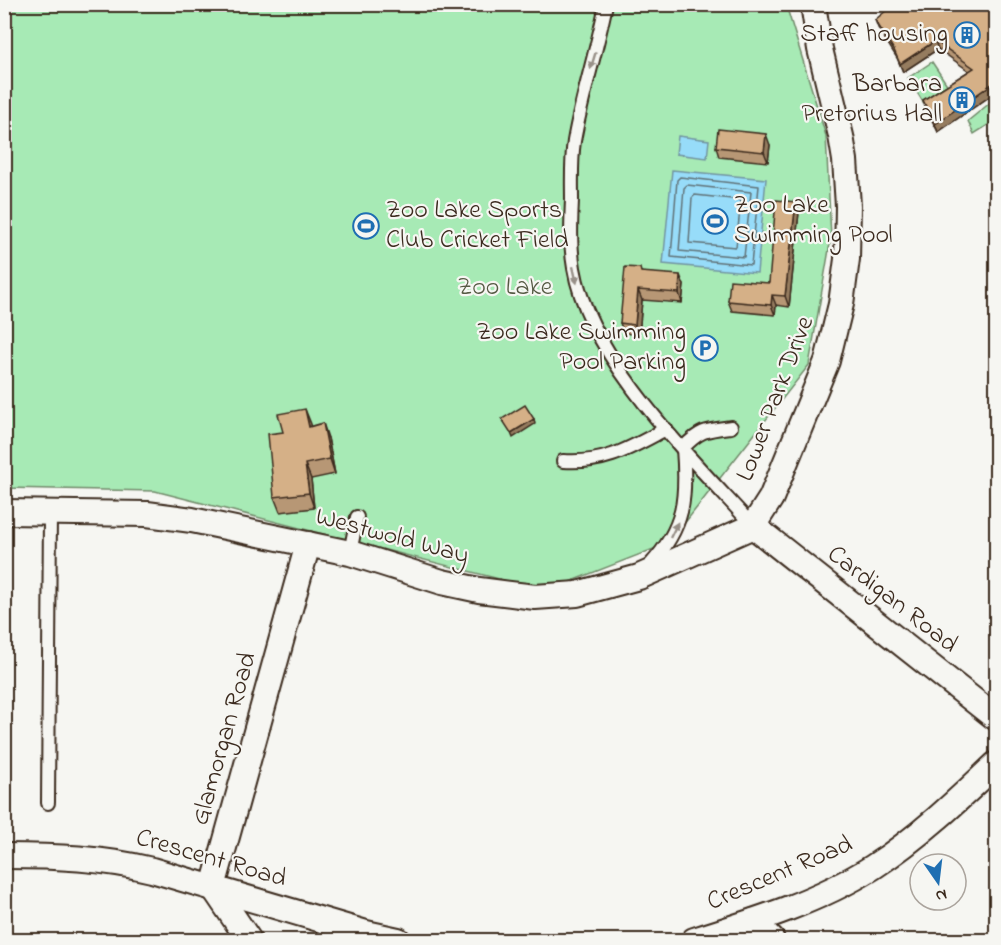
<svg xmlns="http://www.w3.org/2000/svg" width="1001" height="945" font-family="'Indie Flower',sans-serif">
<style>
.green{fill:#a7eab5;stroke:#718a6a;stroke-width:1.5}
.water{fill:#97dcf9;stroke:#7295a1;stroke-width:1.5}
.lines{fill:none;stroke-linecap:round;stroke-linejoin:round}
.shore{stroke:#607176;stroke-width:1.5}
.service-casing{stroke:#3b2a1e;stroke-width:16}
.minor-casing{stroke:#3b2a1e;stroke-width:28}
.service{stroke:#f6f6f2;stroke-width:12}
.minor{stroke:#f6f6f2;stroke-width:24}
.wall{fill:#b79774;stroke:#3b2a1e;stroke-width:1.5}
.shaded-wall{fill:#957b5e;stroke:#3b2a1e;stroke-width:1.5}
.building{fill:#d5b087;stroke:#3b2a1e;stroke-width:1.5}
.oneway{fill:#989088}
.labels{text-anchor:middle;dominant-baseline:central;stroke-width:4.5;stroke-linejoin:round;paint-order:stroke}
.poi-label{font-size:26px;fill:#3b2a1e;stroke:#f6f6f2;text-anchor:end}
.park-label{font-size:26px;fill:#565a44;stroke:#f6f6f2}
.street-label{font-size:26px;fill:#3b2a1e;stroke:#f6f6f2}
</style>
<rect width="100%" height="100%" fill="#f6f6f2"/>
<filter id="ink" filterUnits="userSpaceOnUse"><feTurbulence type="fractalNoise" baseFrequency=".0167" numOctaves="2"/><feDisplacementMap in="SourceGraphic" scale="12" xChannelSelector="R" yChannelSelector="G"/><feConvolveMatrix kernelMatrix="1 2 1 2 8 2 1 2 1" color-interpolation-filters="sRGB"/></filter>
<g filter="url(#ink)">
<g class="green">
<path d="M 5,5 L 786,5 L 826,136 L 831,238 L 809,365 L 669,543 L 546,591 L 155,491 L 5,488 Z"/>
<path d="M 932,62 L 948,86 L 923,102 L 908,78 Z"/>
<path d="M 996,98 L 996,120 L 974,134 L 968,121 Z"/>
</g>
<g class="water">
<path d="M 678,136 L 709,140 L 707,158 L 676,154 Z"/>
<path d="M 672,170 L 766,179 L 757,273 L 663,264 Z"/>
</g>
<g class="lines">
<g class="shore">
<path d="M 680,177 L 759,186 L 751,265 L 671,257 L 677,180 Z"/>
<path d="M 687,185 L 751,192 L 744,257 L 679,251 L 684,188 Z"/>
<path d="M 695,195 L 741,200 L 736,247 L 689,243 L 692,198 Z"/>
</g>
<g class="service-casing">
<g id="service">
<path d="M 606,4 C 597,50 582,95 574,141 C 571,161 572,181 572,200 C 571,223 570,246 574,268 C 589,359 692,459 753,526"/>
<path d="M 563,461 C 606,464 630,448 666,429"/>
<path d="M 350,553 L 357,517"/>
<path d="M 650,565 C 685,527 687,498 683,448 C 700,430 706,430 731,427"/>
<path d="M 48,803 L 50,513"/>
</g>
</g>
<g class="minor-casing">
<g id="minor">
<path d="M 4,512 L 147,514 L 192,520 L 350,553 L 442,582 L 479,590 L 535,597 L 577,594 L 639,577 L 753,526"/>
<path d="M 753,526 L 771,498 L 827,361 L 841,304 L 847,259 L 848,206 L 845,160 L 841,136 L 820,49 L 813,4"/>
<path d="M 753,526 L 996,718"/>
<path d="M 4,856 C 55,856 103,858 152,870 L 366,933 L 398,940"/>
<path d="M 754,921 L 772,940"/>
<path d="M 249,940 L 213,887 L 308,544"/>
<path d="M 694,940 C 755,921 819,901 873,867 C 918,838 957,801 996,764"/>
</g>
</g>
<use href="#service" class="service"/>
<use href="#minor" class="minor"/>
</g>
<g class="wall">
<path d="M 996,15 L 996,92 L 938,132 L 926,109 L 923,100 L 969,71 L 938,49 L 903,72 L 897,58 L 878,28 L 875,20 Z"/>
<path d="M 770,145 L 768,162 L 719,157 L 716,147 Z"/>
<path d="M 796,202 L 799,212 L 789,307 L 776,305 L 775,315 L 732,311 L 728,301 L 769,283 Z"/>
<path d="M 641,272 L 684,285 L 682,303 L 642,300 L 639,335 L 624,333 L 620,323 Z"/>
<path d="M 311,426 L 328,438 L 335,474 L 311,479 L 314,508 L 280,512 L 274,497 L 283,432 Z"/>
</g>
<g class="shaded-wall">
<path d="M 935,41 L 938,49 L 903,72 L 900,64 Z"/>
<path d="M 996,81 L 996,92 L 938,132 L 935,124 Z"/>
<path d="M 766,134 L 770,145 L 768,162 L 764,152 Z"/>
<path d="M 796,202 L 799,212 L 789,307 L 785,296 Z"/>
<path d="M 680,275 L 684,285 L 682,303 L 679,293 Z"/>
<path d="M 638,290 L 642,300 L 639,335 L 635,325 Z"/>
<path d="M 772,295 L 776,305 L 775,315 L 771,305 Z"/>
<path d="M 305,409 L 311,424 L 315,442 L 309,427 Z"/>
<path d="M 534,419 L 535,424 L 513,438 L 511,433 Z"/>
<path d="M 323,423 L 328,438 L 335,474 L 330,459 Z"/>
<path d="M 305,464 L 311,479 L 314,508 L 309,493 Z"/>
</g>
<g class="building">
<path d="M 894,4 L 991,4 L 996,15 L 996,81 L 935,124 L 923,100 L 974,68 L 935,41 L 900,64 L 894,50 L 875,20 Z"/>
<path d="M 718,129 L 766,134 L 764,152 L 716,147 Z"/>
<path d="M 776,200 L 796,202 L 785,296 L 772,295 L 771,305 L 728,301 L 730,280 L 769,283 Z"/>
<path d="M 625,267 L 640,268 L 641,272 L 680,275 L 679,293 L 638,290 L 635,325 L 620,323 Z"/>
<path d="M 525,405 L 534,419 L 511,433 L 502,419 Z"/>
<path d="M 305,409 L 309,427 L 323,423 L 330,459 L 305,464 L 309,493 L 274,497 L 268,434 L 283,432 L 278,414 Z"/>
</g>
<defs><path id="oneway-solid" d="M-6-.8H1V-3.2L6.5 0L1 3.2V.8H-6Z" transform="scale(1.5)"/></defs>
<g class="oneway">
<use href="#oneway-solid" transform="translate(593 61) rotate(107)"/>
<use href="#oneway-solid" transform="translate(575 275) rotate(77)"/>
<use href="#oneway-solid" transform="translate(674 530) rotate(-64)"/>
</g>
</g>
<defs>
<g id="building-ring" transform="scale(1.35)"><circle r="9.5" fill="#f6f6f2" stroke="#1f6fb2" stroke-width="1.5"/><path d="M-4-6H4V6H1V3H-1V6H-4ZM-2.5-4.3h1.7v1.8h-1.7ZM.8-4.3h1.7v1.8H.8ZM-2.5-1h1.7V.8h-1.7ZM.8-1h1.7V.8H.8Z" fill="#1f6fb2"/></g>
<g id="stadium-ring" transform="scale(1.35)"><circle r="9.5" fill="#f6f6f2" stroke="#1f6fb2" stroke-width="1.5"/><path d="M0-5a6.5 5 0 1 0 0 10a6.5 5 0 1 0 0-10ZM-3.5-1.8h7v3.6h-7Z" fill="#1f6fb2"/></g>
<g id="parking-ring" transform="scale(1.35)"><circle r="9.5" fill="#f6f6f2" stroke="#1f6fb2" stroke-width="1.5"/><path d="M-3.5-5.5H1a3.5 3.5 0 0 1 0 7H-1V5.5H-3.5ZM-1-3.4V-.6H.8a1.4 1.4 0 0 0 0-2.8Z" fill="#1f6fb2"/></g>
</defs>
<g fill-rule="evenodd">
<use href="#building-ring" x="967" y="35"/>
<use href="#building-ring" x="962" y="100"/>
<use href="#stadium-ring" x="715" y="221"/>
<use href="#stadium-ring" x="366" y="226"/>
<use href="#parking-ring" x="705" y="348"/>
</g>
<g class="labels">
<g class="poi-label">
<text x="948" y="35">Staff housing</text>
<text x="942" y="85">Barbara<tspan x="942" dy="30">Pretorius Hall</tspan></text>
<text x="734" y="206" text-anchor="start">Zoo Lake<tspan x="734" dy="30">Swimming Pool</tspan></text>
<text x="386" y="211" text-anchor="start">Zoo Lake Sports<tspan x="386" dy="30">Club Cricket Field</tspan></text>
<text x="686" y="333">Zoo Lake Swimming<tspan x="686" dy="30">Pool Parking</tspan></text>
</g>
<g class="park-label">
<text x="505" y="288">Zoo Lake</text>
</g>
<g class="street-label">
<text transform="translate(776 399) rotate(-69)">Lower Park Drive</text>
<text transform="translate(392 537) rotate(15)">Westwold Way</text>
<text transform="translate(892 600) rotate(38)">Cardigan Road</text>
<text transform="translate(225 739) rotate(-74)">Glamorgan Road</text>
<text transform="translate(211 859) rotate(16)">Crescent Road</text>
<text transform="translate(780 874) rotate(-23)">Crescent Road</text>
</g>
</g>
<rect width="1001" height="945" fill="none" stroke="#f6f6f2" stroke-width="24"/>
<rect x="12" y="12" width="977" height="921" fill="none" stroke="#3b2a1e" stroke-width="2" filter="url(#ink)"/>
<g transform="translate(938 882) rotate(166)"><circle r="28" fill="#f6f6f2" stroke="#aba49d" stroke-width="1.5"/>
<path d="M0-4.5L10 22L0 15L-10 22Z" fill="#1f6fb2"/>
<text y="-9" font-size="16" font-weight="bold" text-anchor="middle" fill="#3b2a1e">N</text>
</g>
</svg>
